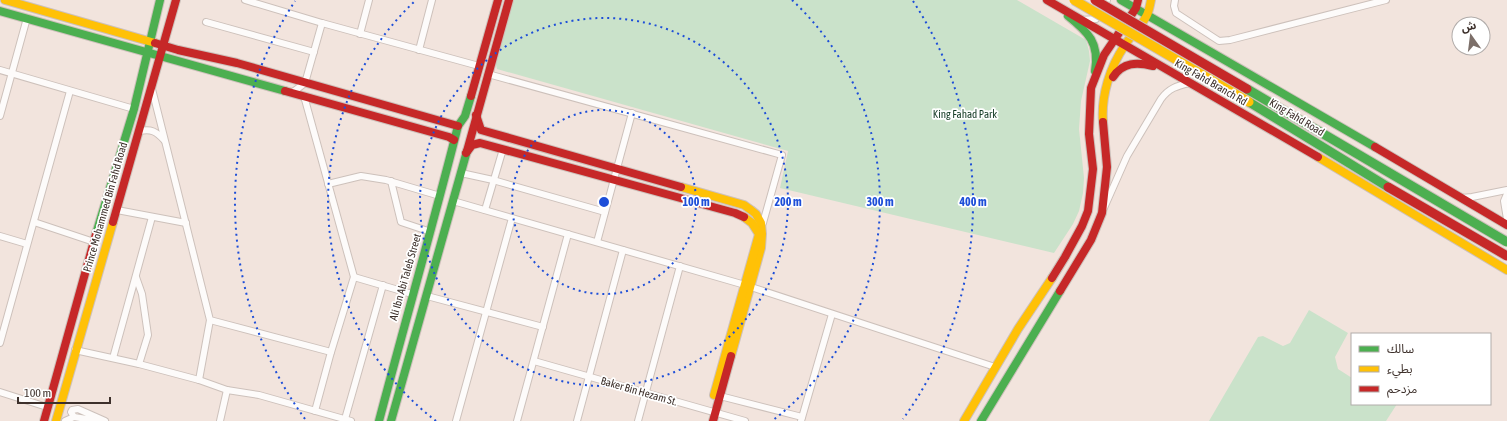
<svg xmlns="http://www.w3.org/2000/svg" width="1507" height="421" font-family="'Asap Condensed','Noto Sans Arabic',sans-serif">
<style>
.green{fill:#cae2ca}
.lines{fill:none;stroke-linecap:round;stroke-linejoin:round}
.street-casing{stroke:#cdc1bb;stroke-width:8}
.fast-casing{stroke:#cdc1bb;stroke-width:10}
.slow-casing{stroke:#cdc1bb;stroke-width:10}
.jam-casing{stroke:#cdc1bb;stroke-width:10}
.street{stroke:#fdfbfa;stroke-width:6}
.fast{stroke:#4caf50;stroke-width:8}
.slow{stroke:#ffc107;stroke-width:8}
.jam{stroke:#c62828;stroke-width:8}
.fast-bridge-casing{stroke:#cdc1bb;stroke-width:11;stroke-linecap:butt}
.slow-bridge-casing{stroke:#cdc1bb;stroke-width:11;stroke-linecap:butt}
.jam-bridge-casing{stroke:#cdc1bb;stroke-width:11;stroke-linecap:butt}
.fast-bridge{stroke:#4caf50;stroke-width:9}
.slow-bridge{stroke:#ffc107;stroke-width:9}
.jam-bridge{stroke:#c62828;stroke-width:9}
.ring{fill:none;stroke:#1d4ed8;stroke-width:2;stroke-dasharray:2 4}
.labels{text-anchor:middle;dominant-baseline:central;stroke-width:3.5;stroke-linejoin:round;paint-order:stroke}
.street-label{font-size:11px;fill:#3d302b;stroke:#fff}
.park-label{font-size:11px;fill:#143b25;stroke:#fff}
.centre{fill:#1d4ed8;stroke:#fff;stroke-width:2}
.ring-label{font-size:12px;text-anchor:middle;font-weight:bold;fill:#1d4ed8;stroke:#fff;stroke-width:3.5;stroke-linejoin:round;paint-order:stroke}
</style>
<rect width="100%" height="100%" fill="#f2e4dd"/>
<g class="green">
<path d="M 512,0 L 1017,0 L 1086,40 L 1089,51 L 1090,61 L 1081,101 L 1079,129 L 1084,178 L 1083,193 L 1079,211 L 1073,224 L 1054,253 L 780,188 L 788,151 L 497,69 L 495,61 Z"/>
<path d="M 1309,310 L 1348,333 L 1335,357 L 1338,369 L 1352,378 L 1352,404 L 1397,404 L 1386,421 L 1209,421 L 1258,337 L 1263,336 L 1283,346 L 1290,343 Z"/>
</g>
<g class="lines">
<g class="street-casing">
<g id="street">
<path d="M 245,0 L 322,23 L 479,66"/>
<path d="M 1175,0 L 1174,6 L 1176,13 L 1219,41 L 1230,40 L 1386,0"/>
<path d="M 1081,20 L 1096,19 L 1103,11 L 1107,0"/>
<path d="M 206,22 L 314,52"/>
<path d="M 360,34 L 369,0"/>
<path d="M 419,50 L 432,0"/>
<path d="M 0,70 L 134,109"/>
<path d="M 488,74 L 782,155 L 763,223"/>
<path d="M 152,89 L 210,320 L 331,352"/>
<path d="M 293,92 L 305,83 L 322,23"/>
<path d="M 304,96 L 354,277 L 331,352 L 315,411"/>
<path d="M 0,116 L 27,18"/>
<path d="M 140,131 C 151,129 156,131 164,140"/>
<path d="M 461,173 L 493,180 L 605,212"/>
<path d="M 391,181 L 401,222 L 431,232"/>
<path d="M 328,184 L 361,176 L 386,180 L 440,196"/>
<path d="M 1507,194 L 1504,201 L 1507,219"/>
<path d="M 1461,198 L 1472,197 L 1507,190"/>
<path d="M 453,201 L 745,285 L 995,367"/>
<path d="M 1104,208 L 1127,156 L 1161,99 C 1169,88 1177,86 1189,83"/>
<path d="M 117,210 L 186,223"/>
<path d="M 485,210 L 503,149"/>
<path d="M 34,222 L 94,242"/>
<path d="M 0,236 L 27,244"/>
<path d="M 597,242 L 632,113"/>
<path d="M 136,277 L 142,294 L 148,335 L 139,364"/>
<path d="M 354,277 L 412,294"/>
<path d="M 427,296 L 543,327"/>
<path d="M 0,343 L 70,91"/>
<path d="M 75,350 L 139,364 L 199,380 L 227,390 L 259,395 L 351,421"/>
<path d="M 113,358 L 152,217"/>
<path d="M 534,361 L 745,421"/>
<path d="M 199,380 L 210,320"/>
<path d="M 0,392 L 47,407"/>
<path d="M 720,396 L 802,417"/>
<path d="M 345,419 L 383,285"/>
<path d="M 65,421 L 74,417"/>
<path d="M 99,421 L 74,417 L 71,412 L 72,410 L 78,409 L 105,421"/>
<path d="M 220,421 L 227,390"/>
<path d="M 456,421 L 512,218"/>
<path d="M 517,421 L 568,234"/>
<path d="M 577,421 L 623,250"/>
<path d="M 638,421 L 680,266"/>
<path d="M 801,421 L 832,314"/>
</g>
</g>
<g class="fast-casing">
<g id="fast">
<path d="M 1121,0 L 1375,147"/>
<path d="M 0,11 L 285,91"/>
<path d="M 1068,16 C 1088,32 1100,43 1095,71"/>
<path d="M 96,234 L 134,109 L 160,0"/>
<path d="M 379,421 C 405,322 433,225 458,126 L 465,116 L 471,96"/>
<path d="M 391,421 L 467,151"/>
<path d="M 981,421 L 1060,291"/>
</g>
</g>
<g class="slow-casing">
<g id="slow">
<path d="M 5,0 L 155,43"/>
<path d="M 1103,122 C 1101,95 1110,67 1125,45 C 1131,35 1142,26 1147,15 C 1149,11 1150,5 1151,0"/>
<path d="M 1318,157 L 1507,270"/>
<path d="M 681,187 L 744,205 L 751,210 L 756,214 L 761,223 L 762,234 L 761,248 L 731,356"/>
<path d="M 714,395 L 759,234 L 752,223 L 744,217"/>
<path d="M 56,421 L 113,222"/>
<path d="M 964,421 L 1018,329 L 1052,278"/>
</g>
</g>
<g class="jam-casing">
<g id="jam">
<path d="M 1047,0 L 1318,157"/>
<path d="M 155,43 L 178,50 L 237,63 L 458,126"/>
<path d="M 1113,77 C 1123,62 1137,62 1153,66"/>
<path d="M 285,91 L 449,137 L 454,140"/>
<path d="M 471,96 L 498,0"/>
<path d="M 476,115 L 481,130 L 681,187"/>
<path d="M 1375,147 L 1507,225"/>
<path d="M 467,151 L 509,0"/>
<path d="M 466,153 L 472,145 L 480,143 L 735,213 L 744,217"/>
<path d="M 113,222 L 176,0"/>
<path d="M 1052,278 L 1065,257 L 1082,226 L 1088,211 L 1093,169 L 1089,134 L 1091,88 L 1104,55 L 1136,8 L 1138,0"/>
<path d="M 1060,291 L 1091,240 L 1102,213 L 1107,167 L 1103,122"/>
<path d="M 44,421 L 96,234"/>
<path d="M 713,421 L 731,356"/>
</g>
</g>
<use href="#street" class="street"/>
<use href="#fast" class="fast"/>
<use href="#slow" class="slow"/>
<use href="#jam" class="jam"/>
<g class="fast-bridge-casing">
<g id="fast-bridge">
<path d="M 1247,89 L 1507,242"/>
<path d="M 1249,102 L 1388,187"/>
</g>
</g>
<g class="slow-bridge-casing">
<path id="slow-bridge" d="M 1074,0 L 1249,102"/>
</g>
<g class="jam-bridge-casing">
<g id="jam-bridge">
<path d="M 1095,0 L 1247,89"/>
<path d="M 1388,187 L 1507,256"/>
</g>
</g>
<use href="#fast-bridge" class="fast-bridge"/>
<use href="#slow-bridge" class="slow-bridge"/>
<use href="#jam-bridge" class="jam-bridge"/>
</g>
<g class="ring">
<circle cx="604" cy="202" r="92"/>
<circle cx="604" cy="202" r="184"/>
<path d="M436 421A276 276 0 0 1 416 0M792 0A276 276 0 0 1 772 421"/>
<path d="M305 419A369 369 0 0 1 295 1M913 1A369 369 0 0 1 903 419"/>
</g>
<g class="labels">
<g class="street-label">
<text transform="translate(1211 82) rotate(30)">King Fahd Branch Rd</text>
<text transform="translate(1297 117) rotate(31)">King Fahd Road</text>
<text transform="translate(105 207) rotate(-74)">Prince Mohammed Bin Fahd Road</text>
<text transform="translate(405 277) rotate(-74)">Ali Ibn Abi Taleb Street</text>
<text transform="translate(639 391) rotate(16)">Baker Bin Hezam St.</text>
</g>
<g class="park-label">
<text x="965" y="114">King Fahad Park</text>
</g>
</g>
<circle cx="604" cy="202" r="6" class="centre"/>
<g class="ring-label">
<text x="696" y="206">100 m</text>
<text x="788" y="206">200 m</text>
<text x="880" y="206">300 m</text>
<text x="973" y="206">400 m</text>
</g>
<rect x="1351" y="333" width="140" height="72" fill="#ffffff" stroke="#b1acaa"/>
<rect x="1359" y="346" width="20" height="6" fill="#4caf50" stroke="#b1acaa"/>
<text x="1387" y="353" font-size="12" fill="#3d302b">سالك</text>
<rect x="1359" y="366" width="20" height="6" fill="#ffc107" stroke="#b1acaa"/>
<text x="1387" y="373" font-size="12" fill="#3d302b">بطيء</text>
<rect x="1359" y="386" width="20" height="6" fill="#c62828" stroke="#b1acaa"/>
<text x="1387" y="393" font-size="12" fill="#3d302b">مزدحم</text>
<g transform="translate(1471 36) rotate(346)"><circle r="19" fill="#ffffff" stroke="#b1acaa"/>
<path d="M0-3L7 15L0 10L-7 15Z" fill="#7c6f69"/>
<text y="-6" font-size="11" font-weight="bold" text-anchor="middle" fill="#3d302b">ش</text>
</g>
<path d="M18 397v6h92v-6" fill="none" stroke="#3d302b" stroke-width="2"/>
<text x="24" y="397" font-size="12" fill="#3d302b" stroke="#ffffff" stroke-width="3" paint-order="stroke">100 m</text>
</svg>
